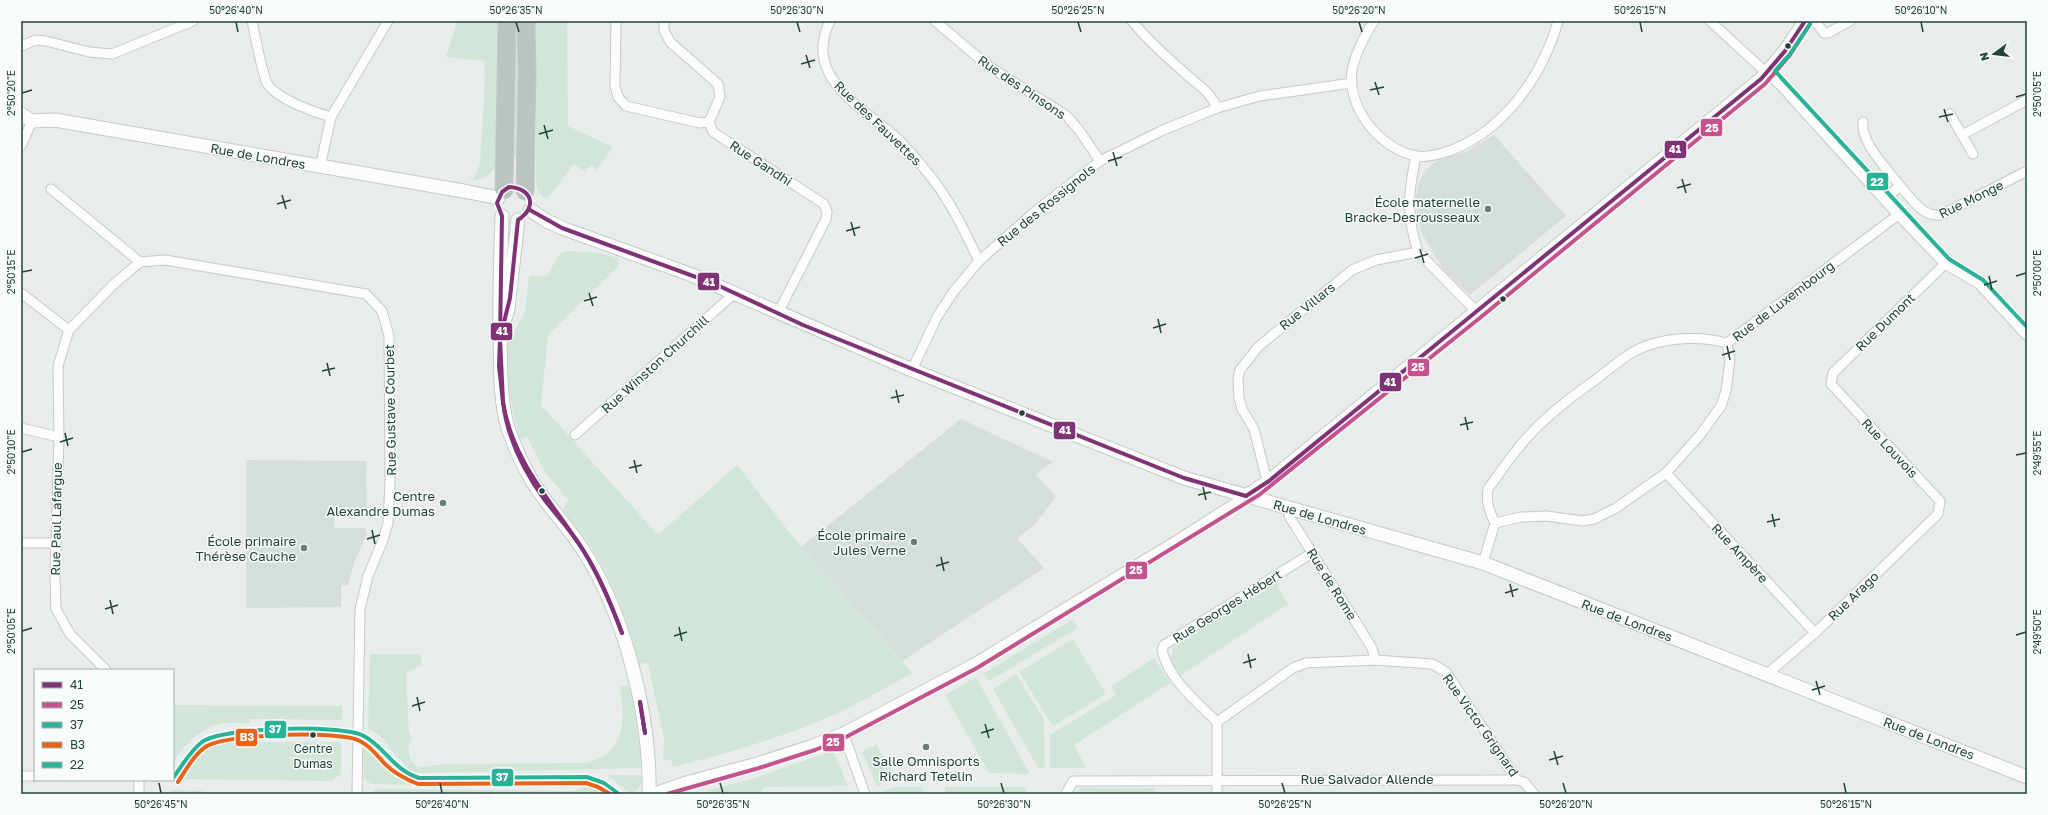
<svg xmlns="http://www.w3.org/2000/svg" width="2048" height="815" font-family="'Golos Text',sans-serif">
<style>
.built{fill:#d6dedb}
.green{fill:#d1e6d8}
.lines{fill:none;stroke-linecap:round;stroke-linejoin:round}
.street-casing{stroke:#c5cac8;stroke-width:11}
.secondary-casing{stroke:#c3cbc8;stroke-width:15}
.highway-casing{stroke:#c3ccc9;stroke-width:19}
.street{stroke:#fcfcfc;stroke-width:9}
.secondary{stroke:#fcfcfc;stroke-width:13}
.highway{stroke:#bcc4c2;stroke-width:17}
.bus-1-casing{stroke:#f7fbf9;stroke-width:7}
.bus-2-casing{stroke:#f7fbf9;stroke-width:7}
.bus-3-casing{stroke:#f7fbf9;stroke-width:7}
.bus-4-casing{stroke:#f7fbf9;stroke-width:7}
.bus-5-casing{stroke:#f7fbf9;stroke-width:7}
.bus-1{stroke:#7f3376;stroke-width:4}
.bus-2{stroke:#c4538d;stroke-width:4}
.bus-3{stroke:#2ab297;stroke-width:4}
.bus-4{stroke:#e9631b;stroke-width:4}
.bus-5{stroke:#2ab297;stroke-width:4}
.ticks{fill:none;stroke:#24423a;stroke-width:1.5}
.bus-dot{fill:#24423a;stroke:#f7fbf9;stroke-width:1.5}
.poi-dot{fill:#697e78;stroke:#f7fbf9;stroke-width:1.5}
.labels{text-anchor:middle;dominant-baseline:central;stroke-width:3;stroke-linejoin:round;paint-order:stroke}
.bus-label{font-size:12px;fill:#24423a;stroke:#f7fbf9}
.street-label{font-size:13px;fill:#24423a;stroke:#f7fbf9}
.poi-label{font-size:13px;fill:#24423a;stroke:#f7fbf9;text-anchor:end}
.line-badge{stroke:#f7fbf9;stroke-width:1.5}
.badge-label{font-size:11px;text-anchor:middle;font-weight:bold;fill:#fff}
.neatline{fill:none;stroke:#24423a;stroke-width:1.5}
.ticks-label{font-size:10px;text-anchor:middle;fill:#24423a}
</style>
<rect width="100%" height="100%" fill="#e8edeb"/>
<g class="built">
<path d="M 1494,135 L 1566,216 L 1470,295 L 1443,269 L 1421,232 L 1415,202 L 1419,182 L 1426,170 L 1436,161 L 1466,152 Z"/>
<path d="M 961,419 L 1053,462 L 1036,474 L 1056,497 L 1034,525 L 1017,538 L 1044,568 L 902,661 L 801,547 Z"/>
<path d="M 246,460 L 366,461 L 367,507 L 365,510 L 334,518 L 335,528 L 365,528 L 367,534 L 354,563 L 348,585 L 341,585 L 341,607 L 246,608 Z"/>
</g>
<g class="green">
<path d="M 457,21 L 501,21 L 496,166 C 490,175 484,179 473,181 L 480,164 L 485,79 L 484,61 L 446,57 Z"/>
<path d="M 513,21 L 521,21 L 521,158 L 509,158 Z"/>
<path d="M 534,21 L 567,21 L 568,126 L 613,147 L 597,170 L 591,165 L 585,172 L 574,164 L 546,200 L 538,191 L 536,184 L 536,74 Z"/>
<path d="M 570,251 L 598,253 L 618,258 L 619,266 L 548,335 L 541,405 L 658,535 L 737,465 L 801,547 L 912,673 C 891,685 870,697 848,708 C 793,735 732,752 673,767 L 671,760 L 663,760 L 664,739 L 648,663 L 639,664 C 629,624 614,585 593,550 C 585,536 573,524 563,511 L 568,500 L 544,471 L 527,437 L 520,439 L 510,398 L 507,345 L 525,311 L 529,276 L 546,276 L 561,253 Z"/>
<path d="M 1275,580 L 1279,583 L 1278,588 L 1288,604 L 1180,676 L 1170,661 L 1173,648 Z"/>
<path d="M 1073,619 L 1078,628 L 989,681 L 984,673 Z"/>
<path d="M 1073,639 L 1106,694 L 1053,726 L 1019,672 Z"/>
<path d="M 370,654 L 421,654 L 421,665 L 406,673 L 409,733 L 412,737 C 407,748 407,758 417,767 L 446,764 L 585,763 C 627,754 625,720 620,685 L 628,686 L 632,691 L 642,768 L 421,773 L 409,770 L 378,734 L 368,729 Z"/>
<path d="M 1154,658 L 1170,683 L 1074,745 L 1086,768 L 1050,768 L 1050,735 L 1116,695 L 1111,686 Z"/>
<path d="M 1016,674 L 1044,719 L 1045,768 L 1038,768 L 993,689 Z"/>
<path d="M 976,677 L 1030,774 L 989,773 L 945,695 Z"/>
<path d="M 173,705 L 342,706 L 342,720 L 249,719 L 250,723 C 241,724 228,722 219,724 C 199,730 183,746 173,763 Z"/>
<path d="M 226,737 L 260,737 L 260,742 L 341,742 L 341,774 L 332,781 L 181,779 C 193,760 203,744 226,737 Z"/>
<path d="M 363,742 L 394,777 L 416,785 L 371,784 L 364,778 Z"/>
<path d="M 876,744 L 895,777 L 877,786 L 862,752 Z"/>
<path d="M 833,751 L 848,786 L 765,787 L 759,794 L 709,794 L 708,790 L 748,780 Z"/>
<path d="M 607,775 L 643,775 C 641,785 640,789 631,794 Z"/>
<path d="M 590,786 L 598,787 L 605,794 L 373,794 L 373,789 L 573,791 Z"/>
<path d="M 894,787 L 923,787 L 923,794 L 878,794 Z"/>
<rect x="945" y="787" width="81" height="7"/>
<path d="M 1081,788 L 1155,788 L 1155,794 L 1075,794 Z"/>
<path d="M 172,790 L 203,791 L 203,794 L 168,794 Z"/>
</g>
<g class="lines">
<g class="street-casing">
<g id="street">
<path d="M 252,21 C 255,34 262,75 268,85 C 280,100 313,112 331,117"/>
<path d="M 616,21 L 615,86 L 618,97 L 626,106 L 700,123 L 709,122"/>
<path d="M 664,21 L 664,30 L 670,42 L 718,84 L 720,97 L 709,122 L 713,132 L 824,204 L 827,212 L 826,219 L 779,311"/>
<path d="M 830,21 C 802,77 862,107 897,138 C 909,150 920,163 931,177 C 951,202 965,232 979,261"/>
<path d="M 935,21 L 987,65 L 1067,116 L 1079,130 L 1100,161"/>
<path d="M 1132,21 C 1148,41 1169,59 1188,76 C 1200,86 1211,93 1217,108"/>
<path d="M 1374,21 C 1365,35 1355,54 1352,71 C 1347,108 1380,149 1416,156 C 1428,158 1441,154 1452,150 C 1505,129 1543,75 1558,21"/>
<path d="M 1710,21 L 1782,87 L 1898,215 L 1945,264 L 1979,284 L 2027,336"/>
<path d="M 1815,21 L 1824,33 L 1828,33 L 1850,21"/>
<path d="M 21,46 L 36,40 L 46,41 L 89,52 L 112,54 L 193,21"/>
<path d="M 1950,114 L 1973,154"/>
<path d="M 1863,122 C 1860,142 1888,170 1900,186 L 1885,199"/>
<path d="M 1962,135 L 2027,100"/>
<path d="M 21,146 L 32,121"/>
<path d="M 1416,156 C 1408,194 1406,214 1418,252"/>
<path d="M 320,167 L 331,117 L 388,21"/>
<path d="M 1900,186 C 1912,199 1923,218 1941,215 L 2027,171"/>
<path d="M 51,189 L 140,262"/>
<path d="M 140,262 L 165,260 L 366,294 L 382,311 L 389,336 L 390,482 L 388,523 L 383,540 L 368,576 L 360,609 L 357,794"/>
<path d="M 21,293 L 69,330"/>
<path d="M 912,370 L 937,317 L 954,291 L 979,261 L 1038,209 L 1100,161 L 1161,131 L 1217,108 L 1260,96 L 1352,83"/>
<path d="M 21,428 L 59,437"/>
<path d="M 575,435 L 735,293"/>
<path d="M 1666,473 L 1815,633"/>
<path d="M 1269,481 L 1265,473 L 1254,429 L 1242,409 L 1239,398 L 1238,378 L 1240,370 L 1258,347 L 1352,270 L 1376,260 L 1418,252 L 1477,312"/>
<path d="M 1290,508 L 1289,516 L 1372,648 L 1375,660"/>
<path d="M 1495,523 L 1521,517 L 1547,516 L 1582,521 L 1594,519 L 1616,508 L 1666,473 L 1700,435 L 1721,406 L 1726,391 L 1730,360 L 1727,343 L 1898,215"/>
<path d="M 1495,523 C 1489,511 1486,502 1488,489 C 1506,464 1524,437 1548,417 C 1563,403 1581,390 1598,378 C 1612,367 1629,352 1646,346 C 1671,337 1702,336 1727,343"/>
<path d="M 21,543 L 56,543"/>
<path d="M 1483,563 L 1495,523"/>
<path d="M 106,670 L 70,634 L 56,609 L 55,574 L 59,437 L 58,366 L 69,330 L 114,284 L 140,262"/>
<path d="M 1766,675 L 1815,633 L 1938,514 L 1940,501 L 1831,384 L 1833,373 L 1945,264"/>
<path d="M 1217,722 C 1197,702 1168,679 1162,650 L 1164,645 L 1312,553"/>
<path d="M 843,732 L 865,794"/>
<path d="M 21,776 L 35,776"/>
<path d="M 139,780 L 139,794"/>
<path d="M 649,794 L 686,781 L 757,762 L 813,744 L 843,732 L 974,663 L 1177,540 L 1246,496"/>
<path d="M 1066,794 L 1073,781 L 1517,780"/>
<path d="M 1217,794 L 1217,722 L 1293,668 L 1306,663 L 1375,660 L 1432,664 L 1446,672 L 1517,780 L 1524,782 L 1534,794"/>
</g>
</g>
<g class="secondary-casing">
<g id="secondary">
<path d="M 21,114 L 32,121 L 55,120 L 469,192 L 498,198"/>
<path d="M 530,210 L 547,221 L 562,228 L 692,275 L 912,370 L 1184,478 L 1483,563 L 2027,777"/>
<path d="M 502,216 C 501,255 499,294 500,333 C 501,365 499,397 508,428 C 514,446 523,465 532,481 C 547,506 568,526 583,550 C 625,614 651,718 649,794"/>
<path d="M 503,325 L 508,309 L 518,220"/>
<path d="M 1246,496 L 1269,481 L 1761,79 L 1785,51 L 1805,21"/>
</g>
</g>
<g class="highway-casing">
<g id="highway">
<path d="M 504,190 L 507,21"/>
<path d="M 525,191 L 527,73 L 526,21"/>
</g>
</g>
<use href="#street" class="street"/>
<use href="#secondary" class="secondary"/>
<use href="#highway" class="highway"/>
<g class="bus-1-casing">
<g id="bus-1">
<path d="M 509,187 C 532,188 538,207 518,220 L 510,298 L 500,338 L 502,216 L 497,203 L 502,192 Z"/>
<path d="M 530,210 L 562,228 L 715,284 L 803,325 L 1184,478 L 1246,496"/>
<path d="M 500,338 L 503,402"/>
<path d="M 500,338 L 499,366 L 503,402"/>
<path d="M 503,402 C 512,461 552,502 583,550 C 600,576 611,604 622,633"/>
<path d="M 503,402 C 507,437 524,471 544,499 C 557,516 572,532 583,550 C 599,576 611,604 622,633"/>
<path d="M 1246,496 L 1269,481 L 1761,79 L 1785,51 L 1805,21"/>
<path d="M 640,702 L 645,733"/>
<path d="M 640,702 L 645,733"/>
</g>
</g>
<g class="bus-2-casing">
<path id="bus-2" d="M 667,794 L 759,768 L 815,750 L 846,737 L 977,668 L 1259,495 L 1481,317 L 1765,84 L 1790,55 L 1810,24"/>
</g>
<g class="bus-3-casing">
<path id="bus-3" d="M 173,778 C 182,766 190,751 202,742 C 222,727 342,724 364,736 C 386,748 392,769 419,778 L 587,777 L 604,783 L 619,794"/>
</g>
<g class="bus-4-casing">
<path id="bus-4" d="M 178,782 C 186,770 194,754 207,746 C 227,734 340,730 360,741 C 370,746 377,755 384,763 C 394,773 405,779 418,784 L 586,783 L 598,787 L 610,794"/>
</g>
<g class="bus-5-casing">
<path id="bus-5" d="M 1810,24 L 1790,54 L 1775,71 L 1949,259 L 1983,280 L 2027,327"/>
</g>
<use href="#bus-1" class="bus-1"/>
<use href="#bus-2" class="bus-2"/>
<use href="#bus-3" class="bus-3"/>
<use href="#bus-4" class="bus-4"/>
<use href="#bus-5" class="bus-5"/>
</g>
<path class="ticks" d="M 236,22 L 238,32M 516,22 L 519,32M 797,22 L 800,32M 1078,22 L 1081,32M 1359,22 L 1362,32M 1640,22 L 1642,32M 1921,22 L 1923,32M 806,55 L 810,68M 801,64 L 815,60M 1375,82 L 1379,95M 1370,90 L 1384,87M 22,93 L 32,90M 2016,97 L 2026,94M 1944,109 L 1948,122M 1939,117 L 1953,114M 544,125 L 548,139M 539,134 L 553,130M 1113,152 L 1117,166M 1108,161 L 1122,157M 1682,179 L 1686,193M 1677,188 L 1691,184M 282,195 L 286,209M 277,204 L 291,200M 851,222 L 855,236M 846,231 L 860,227M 1420,249 L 1424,263M 1415,258 L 1428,254M 22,272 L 32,270M 1989,276 L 1992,290M 2016,276 L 2026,273M 1984,285 L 1997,281M 589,293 L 593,306M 584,301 L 597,297M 1158,319 L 1161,333M 1153,328 L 1166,324M 1727,346 L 1730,360M 1722,355 L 1735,351M 327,363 L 330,376M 322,371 L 335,368M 896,390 L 899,403M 891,398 L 904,395M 1465,417 L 1468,430M 1460,425 L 1473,422M 65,433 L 68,446M 60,442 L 73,438M 22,452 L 32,449M 2016,455 L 2026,453M 634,460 L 637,473M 629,468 L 642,465M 1203,487 L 1206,500M 1198,495 L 1211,492M 1772,514 L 1775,527M 1767,522 L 1780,519M 372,530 L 375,544M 367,539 L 380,535M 941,557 L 944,571M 936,566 L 949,562M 1510,584 L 1513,597M 1505,593 L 1518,589M 110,600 L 113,614M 105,609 L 118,605M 679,627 L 682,641M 22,631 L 32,628M 2016,635 L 2026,632M 674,636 L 687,632M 1248,654 L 1251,668M 1243,663 L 1256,659M 1816,681 L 1820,695M 1812,690 L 1825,686M 417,697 L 420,711M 412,706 L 425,702M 985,724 L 989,738M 981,733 L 994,729M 1554,751 L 1558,765M 1549,760 L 1563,756M 159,783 L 161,793M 440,783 L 442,793M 720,783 L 723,793M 1001,783 L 1004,793M 1282,783 L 1285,793M 1563,783 L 1566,793M 1844,783 L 1846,793"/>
<g class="bus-dot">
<circle cx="1788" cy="46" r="3.5"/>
<circle cx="1503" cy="299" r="3.5"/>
<circle cx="1022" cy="413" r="3.5"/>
<circle cx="542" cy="491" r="3.5"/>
<circle cx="313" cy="735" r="3.5"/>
</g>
<g class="poi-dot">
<circle cx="1488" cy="209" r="4"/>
<circle cx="443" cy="503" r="4"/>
<circle cx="914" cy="542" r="4"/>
<circle cx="304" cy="548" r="4"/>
<circle cx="926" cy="747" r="4"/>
</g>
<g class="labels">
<g class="bus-label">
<text x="313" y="748">Centre<tspan x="313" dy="15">Dumas</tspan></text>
</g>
<g class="street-label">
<text transform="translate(1022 87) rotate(34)">Rue des Pinsons</text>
<text transform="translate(878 123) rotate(44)">Rue des Fauvettes</text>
<text transform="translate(258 156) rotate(10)">Rue de Londres</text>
<text transform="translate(761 163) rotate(33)">Rue Gandhi</text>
<text transform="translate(1971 199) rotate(-26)">Rue Monge</text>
<text transform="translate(1046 205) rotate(-39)">Rue des Rossignols</text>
<text transform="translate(1783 301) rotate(-37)">Rue de Luxembourg</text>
<text transform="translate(1307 306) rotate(-39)">Rue Villars</text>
<text transform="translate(1885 322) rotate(-44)">Rue Dumont</text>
<text transform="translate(655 364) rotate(-42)">Rue Winston Churchill</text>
<text transform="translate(390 410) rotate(-91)">Rue Gustave Courbet</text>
<text transform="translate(1890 448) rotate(47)">Rue Louvois</text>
<text transform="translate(1320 517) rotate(16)">Rue de Londres</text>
<text transform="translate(56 519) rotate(-89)">Rue Paul Lafargue</text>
<text transform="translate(1740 553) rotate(47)">Rue Ampère</text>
<text transform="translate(1332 584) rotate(58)">Rue de Rome</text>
<text transform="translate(1853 596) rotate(-44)">Rue Arago</text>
<text transform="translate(1227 606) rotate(-32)">Rue Georges Hébert</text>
<text transform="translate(1627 620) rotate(21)">Rue de Londres</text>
<text transform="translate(1481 725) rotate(55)">Rue Victor Grignard</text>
<text transform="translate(1929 738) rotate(21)">Rue de Londres</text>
<text x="1367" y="779">Rue Salvador Allende</text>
</g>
<g class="poi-label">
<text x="1480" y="202">École maternelle<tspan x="1480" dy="15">Bracke-Desrousseaux</tspan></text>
<text x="435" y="496">Centre<tspan x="435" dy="15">Alexandre Dumas</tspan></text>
<text x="906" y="535">École primaire<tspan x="906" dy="15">Jules Verne</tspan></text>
<text x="296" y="541">École primaire<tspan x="296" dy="15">Thérèse Cauche</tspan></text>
<text x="926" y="761" text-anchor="middle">Salle Omnisports<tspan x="926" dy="15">Richard Tetelin</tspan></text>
</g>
</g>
<g class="line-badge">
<rect x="1700" y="118" width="23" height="19" rx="4" fill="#c4538d"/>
<rect x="1664" y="140" width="23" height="19" rx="4" fill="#7f3376"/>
<rect x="1866" y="172" width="23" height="19" rx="4" fill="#2ab297"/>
<rect x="697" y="272" width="23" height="19" rx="4" fill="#7f3376"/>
<rect x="490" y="322" width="23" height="19" rx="4" fill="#7f3376"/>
<rect x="1407" y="358" width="23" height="19" rx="4" fill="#c4538d"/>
<rect x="1379" y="372" width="23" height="20" rx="4" fill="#7f3376"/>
<rect x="1053" y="421" width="23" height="19" rx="4" fill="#7f3376"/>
<rect x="1125" y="561" width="23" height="19" rx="4" fill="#c4538d"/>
<rect x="264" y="720" width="23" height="19" rx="4" fill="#2ab297"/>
<rect x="235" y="728" width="23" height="19" rx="4" fill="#e9631b"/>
<rect x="822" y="733" width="23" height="19" rx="4" fill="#c4538d"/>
<rect x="491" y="768" width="23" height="19" rx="4" fill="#2ab297"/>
</g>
<g class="badge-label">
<text x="1712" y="132">25</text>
<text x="1675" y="153">41</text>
<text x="1877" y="186">22</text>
<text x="709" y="286">41</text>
<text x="502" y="335">41</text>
<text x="1418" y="371">25</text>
<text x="1390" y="386">41</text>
<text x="1065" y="434">41</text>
<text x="1136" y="574">25</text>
<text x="275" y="733">37</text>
<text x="247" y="741">B3</text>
<text x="833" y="746">25</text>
<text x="502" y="781">37</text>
</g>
<rect width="2048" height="815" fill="none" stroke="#f7fbf9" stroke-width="44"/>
<rect x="34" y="669" width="140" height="112" fill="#f7fbf9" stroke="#a3b1ad"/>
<rect x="42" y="682" width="20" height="6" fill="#7f3376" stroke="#a3b1ad"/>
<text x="70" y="689" font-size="12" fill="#24423a">41</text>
<rect x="42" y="702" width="20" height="6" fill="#c4538d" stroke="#a3b1ad"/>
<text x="70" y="709" font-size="12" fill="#24423a">25</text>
<rect x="42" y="722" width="20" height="6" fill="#2ab297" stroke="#a3b1ad"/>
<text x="70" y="729" font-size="12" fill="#24423a">37</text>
<rect x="42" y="742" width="20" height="6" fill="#e9631b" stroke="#a3b1ad"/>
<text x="70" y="749" font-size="12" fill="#24423a">B3</text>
<rect x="42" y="762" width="20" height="6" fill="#2ab297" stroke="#a3b1ad"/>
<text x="70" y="769" font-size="12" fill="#24423a">22</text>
<g transform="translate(1994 54) rotate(255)" stroke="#f7fbf9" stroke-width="3" paint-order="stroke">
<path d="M0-3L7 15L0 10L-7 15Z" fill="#24423a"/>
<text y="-6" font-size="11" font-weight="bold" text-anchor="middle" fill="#24423a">N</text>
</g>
<rect x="22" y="22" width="2004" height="771" class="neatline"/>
<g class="ticks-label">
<text x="236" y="14">50°26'40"N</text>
<text x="516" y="14">50°26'35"N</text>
<text x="797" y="14">50°26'30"N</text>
<text x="1078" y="14">50°26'25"N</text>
<text x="1359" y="14">50°26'20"N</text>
<text x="1640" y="14">50°26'15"N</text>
<text x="1921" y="14">50°26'10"N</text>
<text transform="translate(11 93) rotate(-90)" y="4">2°50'20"E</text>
<text transform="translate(2037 94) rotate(-90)" y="4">2°50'05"E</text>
<text transform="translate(11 272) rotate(-90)" y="4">2°50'15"E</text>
<text transform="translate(2037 273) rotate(-90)" y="4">2°50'00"E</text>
<text transform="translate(11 452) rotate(-90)" y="4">2°50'10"E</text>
<text transform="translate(2037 453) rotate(-90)" y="4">2°49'55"E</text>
<text transform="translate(11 631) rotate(-90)" y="4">2°50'05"E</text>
<text transform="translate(2037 632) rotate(-90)" y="4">2°49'50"E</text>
<text x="161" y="808">50°26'45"N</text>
<text x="442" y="808">50°26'40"N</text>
<text x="723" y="808">50°26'35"N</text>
<text x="1004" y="808">50°26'30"N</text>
<text x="1285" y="808">50°26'25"N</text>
<text x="1566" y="808">50°26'20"N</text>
<text x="1846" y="808">50°26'15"N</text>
</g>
</svg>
